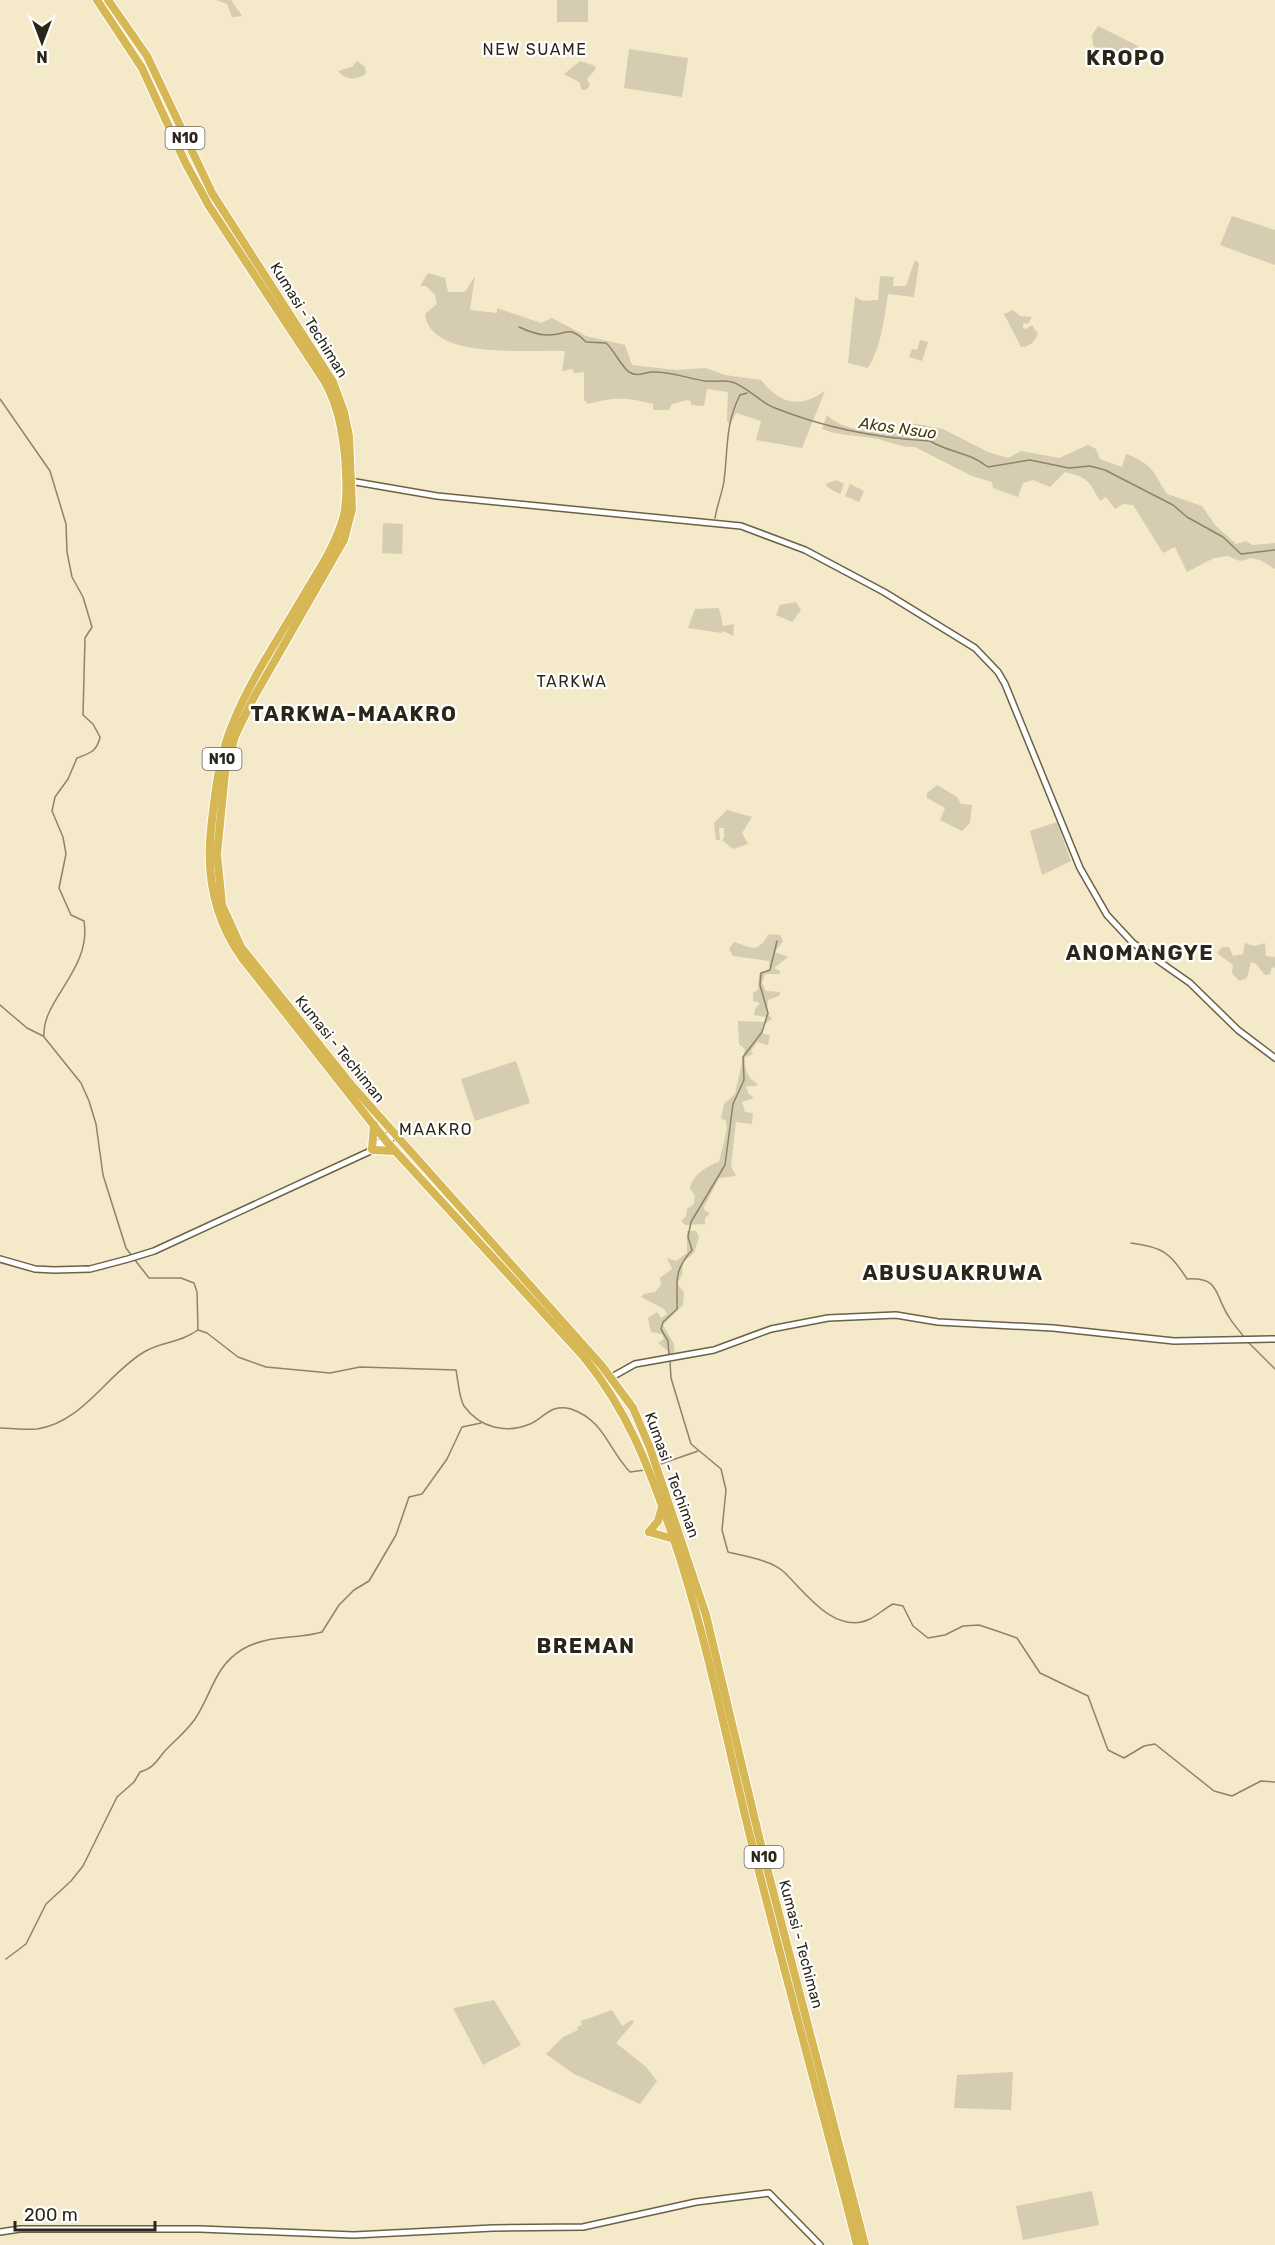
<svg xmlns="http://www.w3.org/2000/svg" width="1275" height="2245" font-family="Rubik,sans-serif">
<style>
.green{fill:#d5ccb2}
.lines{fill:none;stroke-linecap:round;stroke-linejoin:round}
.stream{stroke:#8e8467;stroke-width:1.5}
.minor-casing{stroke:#6b6144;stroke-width:8}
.highway-casing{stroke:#fff;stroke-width:10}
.minor{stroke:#fff;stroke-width:5}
.highway{stroke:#d6b754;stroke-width:8}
.labels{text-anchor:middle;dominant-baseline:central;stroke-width:4.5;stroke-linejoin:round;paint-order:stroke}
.shield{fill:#fff;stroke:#6a675e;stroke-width:1.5}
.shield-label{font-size:14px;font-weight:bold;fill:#2a2619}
.street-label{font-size:15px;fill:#2a2619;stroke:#fff}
.neighbourhood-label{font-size:16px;letter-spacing:1.5px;fill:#2a2619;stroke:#fff}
.water-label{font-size:16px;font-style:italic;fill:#473908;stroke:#fff}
.district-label{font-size:21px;font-weight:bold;letter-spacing:1.5px;fill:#2a2619;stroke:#fff}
</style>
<rect width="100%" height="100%" fill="#f4e9c8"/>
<g class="green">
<path d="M 216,0 L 231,0 L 242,16 L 232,17 L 227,4 Z"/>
<rect x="557" y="0" width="31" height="22"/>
<path d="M 1098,26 L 1138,46 L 1139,54 L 1136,56 L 1130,53 L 1125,56 L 1127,60 L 1123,65 L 1117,64 L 1117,59 L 1110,57 L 1106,51 L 1098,50 L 1093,45 L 1092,35 Z"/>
<path d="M 629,49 L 688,58 L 682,97 L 624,88 Z"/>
<path d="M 357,61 L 365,67 L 366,73 C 358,81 345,80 338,71 L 352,67 Z"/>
<path d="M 580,61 L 595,66 L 596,69 L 587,79 L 590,85 L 586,90 L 582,90 L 579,82 L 564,74 Z"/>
<path d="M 1232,216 L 1275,230 L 1275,265 L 1220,245 Z"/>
<path d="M 915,260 L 919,263 L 914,297 L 888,294 C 884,319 882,345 868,368 L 848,363 L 855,297 L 863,301 L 878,300 L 880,276 L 894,277 L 893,286 L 906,286 Z"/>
<path d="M 428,273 L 445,278 L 448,292 L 465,292 L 475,276 L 470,310 L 497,313 L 497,308 L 541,323 L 552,318 L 586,336 L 625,345 L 632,365 L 676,370 L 706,368 L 725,375 L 761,380 C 781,404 799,409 825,391 L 802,448 L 756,440 L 761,421 L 736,413 L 730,425 L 727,421 L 728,392 L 707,389 L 704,406 L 691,405 L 691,401 L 687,400 L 672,404 L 669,410 L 653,410 L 653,404 C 626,397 614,397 588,404 L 584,400 L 584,372 L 574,373 L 572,369 L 562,371 L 565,351 C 531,349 430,361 425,314 L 437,304 L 435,295 L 426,286 L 420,286 Z"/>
<path d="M 1013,310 L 1020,316 L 1032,317 L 1028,324 L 1023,323 L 1023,328 L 1026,329 L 1032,325 L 1038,334 C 1035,341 1030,347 1021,347 L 1004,314 Z"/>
<path d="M 920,340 L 928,342 L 922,361 L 909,357 L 912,349 L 917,350 Z"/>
<path d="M 827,415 C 843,432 876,431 897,433 L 901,421 L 943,429 L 988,452 L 1008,458 L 1021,451 L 1059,458 L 1088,445 L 1096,449 L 1100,459 L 1122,467 L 1126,454 C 1153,464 1153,472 1167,494 L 1202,506 L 1215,525 L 1236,544 L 1246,541 L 1252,545 L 1275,543 L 1275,569 L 1260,560 L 1251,558 L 1240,561 L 1228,556 L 1214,558 L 1187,572 L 1175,547 L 1163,553 L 1133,505 L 1123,504 L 1115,509 L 1106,497 L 1100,501 C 1089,482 1088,477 1065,472 L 1050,487 L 1033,480 L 1023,483 L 1018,497 L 993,488 L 992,482 L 972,476 L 915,447 C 901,448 891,442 878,439 C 859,435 839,436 822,429 Z"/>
<path d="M 836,480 L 844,484 L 840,494 L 827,487 L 826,484 Z"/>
<path d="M 850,484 L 864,491 L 859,502 L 845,496 Z"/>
<path d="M 383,523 L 403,524 L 402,554 L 382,553 Z"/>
<path d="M 796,602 L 801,610 L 792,622 L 776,615 L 780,605 Z"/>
<path d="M 719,608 L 723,626 L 734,624 L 733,636 L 724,631 L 722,633 L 688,628 L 695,609 Z"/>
<path d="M 937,785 L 957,797 L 961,804 L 972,805 L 970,823 L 962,831 L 940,820 L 945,808 L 927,798 L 927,793 Z"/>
<path d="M 727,810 L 752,817 L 742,833 L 748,844 L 733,849 L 722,840 L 724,838 L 724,828 L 719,828 L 720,840 L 716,840 L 714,823 Z"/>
<path d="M 1057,822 L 1071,861 L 1042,875 L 1030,831 Z"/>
<path d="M 769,934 L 780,935 L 783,941 L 775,952 L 788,957 L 774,968 L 780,971 L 780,974 L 765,974 L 762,983 L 766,991 L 780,992 L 779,996 L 768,1000 L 767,1012 L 772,1019 L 762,1026 L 763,1034 L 770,1035 L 768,1045 L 757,1042 L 751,1051 L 753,1054 L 745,1057 C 745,1070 746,1077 758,1084 L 756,1086 L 746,1086 L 748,1093 L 754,1098 L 742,1102 L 745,1112 L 753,1113 L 752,1124 L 736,1122 L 731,1166 L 736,1176 L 719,1178 L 704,1207 L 705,1211 L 710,1213 L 705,1218 L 705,1224 L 685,1225 L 681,1221 L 686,1216 L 687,1209 L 694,1204 L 695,1195 L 690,1189 C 691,1176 707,1166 719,1162 L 727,1129 L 726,1121 L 721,1118 L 724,1104 L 735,1094 L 745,1049 L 739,1044 L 738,1021 L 764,1022 L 766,1017 L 754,1015 L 755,1009 L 760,1003 L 753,1001 L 753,993 L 758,990 L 759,974 L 769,969 L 769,961 L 733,956 L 729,949 L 734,942 C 753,948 756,954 769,934 Z"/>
<path d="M 1245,943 L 1254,946 L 1265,943 L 1266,956 L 1275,957 L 1275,968 L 1272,967 L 1270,974 L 1265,975 L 1256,964 L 1251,962 L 1247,978 L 1239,981 L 1232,973 L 1233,965 L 1217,953 L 1222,947 L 1229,947 L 1233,956 L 1243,954 Z"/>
<path d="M 516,1061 L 530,1103 L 475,1121 L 461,1079 Z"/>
<path d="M 687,1231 L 696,1231 L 699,1237 L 694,1253 L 683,1262 L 682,1275 L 677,1283 L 684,1293 L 683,1305 L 663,1325 L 674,1344 L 675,1355 L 667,1357 L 668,1351 L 658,1343 L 664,1339 L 662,1334 L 651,1332 L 648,1318 L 657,1312 L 661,1318 L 667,1314 L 664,1309 L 641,1297 L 644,1294 L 655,1292 L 661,1285 L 660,1278 L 672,1269 L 667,1258 L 676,1261 L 687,1253 Z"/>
<path d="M 494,2000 L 521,2045 L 483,2065 L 453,2008 Z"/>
<path d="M 612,2010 L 622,2026 L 632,2020 L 634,2022 L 616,2043 L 646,2067 L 657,2081 L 640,2104 L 574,2074 L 546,2054 L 563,2037 L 578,2030 L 577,2027 L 582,2025 L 581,2021 Z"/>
<path d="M 1013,2072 L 1011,2110 L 954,2108 L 957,2075 Z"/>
<path d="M 1092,2191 L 1099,2225 L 1023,2240 L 1016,2206 Z"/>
</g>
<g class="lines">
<g class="stream">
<path d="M 519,327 C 528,331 537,335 547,335 C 567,336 567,323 586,342 L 606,343 C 615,351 620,365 629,372 C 637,377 643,373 651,372 C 670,371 686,378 705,381 C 714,382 723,380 732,382 C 748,387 759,402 775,408 C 825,428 877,438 930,441 C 950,453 969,452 988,467 L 1030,460 L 1069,468 L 1090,466 L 1105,470 L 1173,505 L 1187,517 L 1223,537 L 1241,554 L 1275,550"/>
<path d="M 0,399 L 50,471 L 66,524 L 67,552 L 72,577 L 83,597 L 92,627 L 85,638 L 83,715 L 93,724 L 100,737 C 97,751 91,753 77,758 L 68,779 L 55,797 L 52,811 L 63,837 L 66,854 L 59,888 L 71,915 L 84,921 C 92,970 41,1000 44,1037 L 81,1083 L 89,1101 L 96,1124 L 103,1175 L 126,1248 L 132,1256"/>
<path d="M 715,518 C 717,505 722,494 724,481 C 728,450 725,424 740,395 L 747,393"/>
<path d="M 0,1005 L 27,1028 L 43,1036"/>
<path d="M 1131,1243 C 1162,1247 1170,1252 1187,1279 C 1221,1277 1214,1295 1229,1317 C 1233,1324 1239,1330 1244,1337"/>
<path d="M 135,1260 L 149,1278 L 181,1278 L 194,1283 L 197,1292 L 198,1330"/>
<path d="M 1249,1343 L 1275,1369"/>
<path d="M 669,1356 L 668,1341 L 661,1329 L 663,1322 L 677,1309 C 678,1281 672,1273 692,1250 L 688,1237 L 691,1222 L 725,1165 L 733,1104 L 744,1080 L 743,1057 L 762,1032 L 768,1013 L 760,985 L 761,973 L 770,970 L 777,941"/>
<path d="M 670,1361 L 671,1378 L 691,1444 L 721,1469 L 726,1490 L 722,1530 L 728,1552 C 744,1556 771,1560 784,1572 C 805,1592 835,1636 870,1619 C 878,1615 885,1608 893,1604 L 903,1606 L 913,1626 L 928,1638 L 945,1635 L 963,1626 L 979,1625 L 1000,1632 L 1017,1638 L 1040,1673 L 1088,1696 L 1108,1750 L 1124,1758 L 1144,1746 L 1155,1744 L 1214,1791 L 1232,1796 L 1261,1781 L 1275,1782"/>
<path d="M 0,1428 C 12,1428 25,1430 37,1429 C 82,1423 107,1374 144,1352 C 162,1341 178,1344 198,1330 L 207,1333 L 238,1357 L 266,1367 L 330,1373 L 360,1367 L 456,1370 C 458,1380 459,1398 464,1406 C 480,1428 506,1434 530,1424 C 544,1418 551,1403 571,1409 C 604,1420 608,1449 630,1472 L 645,1470"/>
<path d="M 658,1465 L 698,1451"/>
<path d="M 6,1959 L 26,1944 L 46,1904 L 71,1881 L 83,1866 L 117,1797 L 134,1782 L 140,1772 C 153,1768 155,1763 164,1752 C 174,1741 186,1732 195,1719 C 212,1694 214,1666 243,1649 C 269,1634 295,1640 322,1632 L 339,1605 L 354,1590 L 369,1581 L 396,1535 L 409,1497 L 422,1494 L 447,1459 L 462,1427 L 481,1423"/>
</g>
<g class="minor-casing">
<g id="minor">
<path d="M 350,481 L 437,496 L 741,526 L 805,550 L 884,592 L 975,648 L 998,672 L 1005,684 L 1080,868 L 1107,915 L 1133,943 L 1190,983 L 1238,1030 L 1275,1058"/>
<path d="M 371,1149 L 392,1132"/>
<path d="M 0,1259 L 35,1269 L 54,1270 L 90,1269 L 128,1259 L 154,1251 L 377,1148 L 395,1136"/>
<path d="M 603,1382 L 635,1364 L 714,1350 L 771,1329 L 828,1318 L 896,1315 L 938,1322 L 1053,1328 L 1174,1341 L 1275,1339"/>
<path d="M 0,2232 L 20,2229 L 200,2229 L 354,2235 L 493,2228 L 583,2227 L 696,2202 L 769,2193 L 820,2245"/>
</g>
</g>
<g class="highway-casing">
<g id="highway">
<path d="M 97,0 L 142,68 L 185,162 L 209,206 L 325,382 C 338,406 342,429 345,456 C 346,475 348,496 344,515 C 337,542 322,565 308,588 C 283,632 252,676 233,723 C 219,756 215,793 211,829 C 206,876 214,919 242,958 L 387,1142 L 583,1356 C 628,1411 648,1465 671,1531 C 705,1630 725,1734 750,1836 C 784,1972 822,2108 857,2245"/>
<path d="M 108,0 L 147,56 L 212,193 L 333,382 L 344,412 L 349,436 L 352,509 L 344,540 L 254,697 L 235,736 L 225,773 L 217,854 L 222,905 L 241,947 L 353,1087 L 602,1366 L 633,1408 L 650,1448 L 706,1615 L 760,1841 L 865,2245"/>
<path d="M 372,1149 L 374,1125"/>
<path d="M 373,1150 L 395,1151"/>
<path d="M 649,1532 L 658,1521 L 662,1507"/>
<path d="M 649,1532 L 674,1539"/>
</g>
</g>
<use href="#minor" class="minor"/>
<use href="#highway" class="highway"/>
</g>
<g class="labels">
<g class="shield">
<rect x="165.5" y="127" width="39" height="22" rx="4.5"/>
<rect x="202.5" y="748" width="39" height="22" rx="4.5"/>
<rect x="744.5" y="1846" width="39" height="22" rx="4.5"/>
</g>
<g class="shield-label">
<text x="185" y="138">N10</text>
<text x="222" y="759">N10</text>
<text x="764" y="1857">N10</text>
</g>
<g class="street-label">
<text transform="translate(309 320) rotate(58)">Kumasi - Techiman</text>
<text transform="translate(340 1049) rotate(51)">Kumasi - Techiman</text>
<text transform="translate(672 1475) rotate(70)">Kumasi - Techiman</text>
<text transform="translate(801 1944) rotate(75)">Kumasi - Techiman</text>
</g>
<g class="neighbourhood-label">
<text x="535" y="49">NEW SUAME</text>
<text x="572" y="681">TARKWA</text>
<text x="436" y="1129">MAAKRO</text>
</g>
<g class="water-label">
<text transform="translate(898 428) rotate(8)">Akos Nsuo</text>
</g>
<g class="district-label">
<text x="1126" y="57">KROPO</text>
<text x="354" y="713">TARKWA-MAAKRO</text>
<text x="1140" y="952">ANOMANGYE</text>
<text x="953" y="1272">ABUSUAKRUWA</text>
<text x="586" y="1645">BREMAN</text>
</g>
</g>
<g transform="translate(42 42) rotate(180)" stroke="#ffffff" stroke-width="4.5" paint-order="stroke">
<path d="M0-4.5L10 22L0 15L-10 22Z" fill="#2a2619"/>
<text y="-9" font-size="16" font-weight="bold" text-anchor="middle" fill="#2a2619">N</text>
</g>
<path d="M15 2221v9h140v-9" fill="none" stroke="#2a2619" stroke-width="3"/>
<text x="24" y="2221" font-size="18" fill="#2a2619" stroke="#ffffff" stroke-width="4.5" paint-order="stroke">200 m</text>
</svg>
